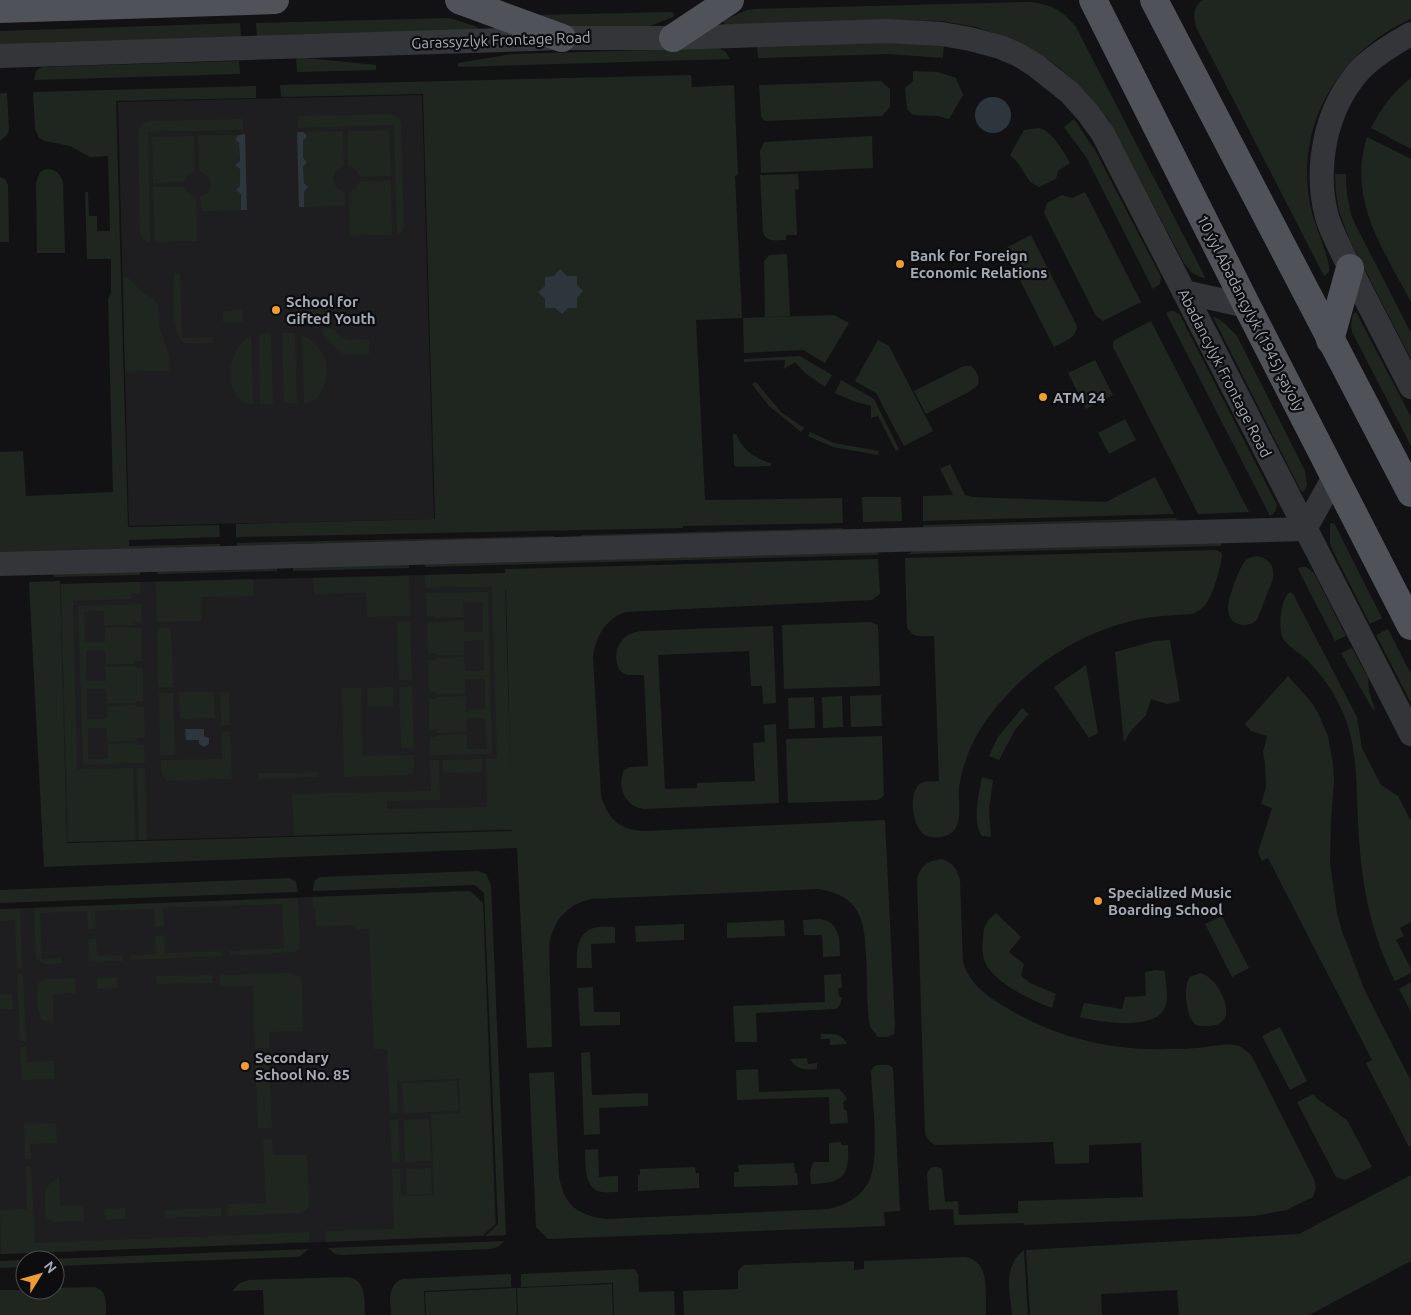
<svg xmlns="http://www.w3.org/2000/svg" width="1411" height="1315" font-family="Ubuntu,sans-serif">
<style>
.built{fill:#1e1e21}
.green{fill:#1f261f;fill-rule:evenodd}
.water{fill:#2c363c}
.lines{fill:none;stroke-linecap:round;stroke-linejoin:round}
.minor{stroke:#333539;stroke-width:24}
.primary{stroke:#4f5258;stroke-width:28}
.poi-dot{fill:#ee9e30;stroke:#0d0d0f;stroke-width:2}
.labels{text-anchor:middle;dominant-baseline:central;stroke-width:4.5;stroke-linejoin:round;paint-order:stroke}
.street-label{font-size:15px;fill:#a4aab4;stroke:#0d0d0f}
.poi-label{font-size:15px;font-weight:bold;fill:#a4aab4;stroke:#0d0d0f;text-anchor:start}
</style>
<rect width="100%" height="100%" fill="#121214"/>
<g class="built">
<path d="M 422,95 L 434,519 L 129,526 L 118,102 Z"/>
<path d="M 505,573 L 512,830 L 67,842 L 60,584 Z"/>
<path d="M 471,891 L 483,903 L 496,1224 L 483,1236 L 0,1254 L 0,909 Z"/>
</g>
<g class="green">
<path d="M 1203,0 L 1411,0 L 1411,19 C 1339,51 1295,125 1310,204 C 1314,225 1325,245 1329,266 L 1329,272 L 1324,276 L 1197,29 C 1193,18 1192,7 1203,0 Z"/>
<path d="M 1024,2 C 1047,2 1062,9 1076,27 L 1202,271 L 1205,277 L 1203,278 L 1192,273 L 1184,263 L 1109,121 L 1087,94 L 1072,79 L 1057,66 L 1026,45 L 976,27 L 942,21 L 884,20 L 725,25 L 723,21 L 747,10 L 755,9 Z"/>
<path d="M 672,12 L 674,14 L 673,17 L 650,26 L 641,27 L 564,30 L 535,15 Z"/>
<path d="M 449,18 L 475,26 L 481,30 L 257,38 L 256,23 Z"/>
<path d="M 240,23 L 241,38 L 0,46 L 0,31 Z"/>
<path d="M 887,41 L 944,44 L 943,58 L 888,54 L 758,58 L 757,45 Z"/>
<path d="M 719,48 L 726,52 L 730,59 L 458,67 L 458,63 L 512,54 Z"/>
<path d="M 296,57 L 376,65 L 376,70 L 297,72 Z"/>
<path d="M 239,61 L 240,74 L 34,80 L 37,70 L 42,67 Z"/>
<path d="M 913,71 L 938,72 L 956,78 L 963,95 L 949,119 L 938,116 L 913,115 L 907,109 L 905,88 L 913,81 Z"/>
<path d="M 691,75 L 692,87 L 734,85 L 738,175 L 735,176 L 742,318 L 696,320 L 705,500 L 842,498 L 843,523 L 683,526 L 683,528 L 236,537 L 236,524 L 435,519 L 423,94 L 281,97 L 280,85 Z"/>
<path d="M 1411,78 L 1411,149 L 1371,128 C 1381,108 1393,92 1411,78 Z"/>
<path d="M 881,81 L 890,89 L 890,107 L 882,116 L 767,121 L 763,120 L 761,116 L 759,85 Z"/>
<path d="M 256,86 L 256,98 L 116,101 L 128,527 L 219,525 L 220,537 L 129,540 L 129,546 L 220,544 L 220,547 L 0,554 L 0,452 L 23,451 L 26,496 L 113,492 L 108,299 L 111,292 L 111,259 L 87,259 L 85,192 L 88,192 L 89,216 L 97,216 L 97,231 L 110,231 L 108,156 L 90,157 L 70,146 L 45,141 L 39,138 L 35,129 L 33,92 Z"/>
<path d="M 0,93 L 7,93 L 9,130 L 7,135 L 0,141 Z"/>
<path d="M 391,114 L 399,118 L 401,125 L 404,228 L 401,233 L 397,235 L 394,125 L 298,128 L 298,116 Z"/>
<path d="M 243,119 L 243,130 L 148,132 L 150,242 L 144,240 L 140,234 L 138,132 C 139,126 143,122 150,121 Z"/>
<path d="M 1074,119 L 1096,152 L 1161,277 L 1160,284 L 1153,289 L 1086,157 L 1064,127 Z"/>
<path d="M 1038,128 C 1051,129 1064,152 1070,163 L 1058,171 L 1056,179 L 1039,187 L 1030,182 L 1018,163 L 1010,155 L 1024,130 Z"/>
<path d="M 389,130 L 391,176 L 360,177 L 357,171 L 348,166 L 348,131 Z"/>
<path d="M 343,131 L 344,166 L 335,171 L 333,179 L 336,187 L 345,193 L 345,206 L 304,207 L 303,132 Z"/>
<path d="M 198,135 L 239,135 L 235,139 L 239,143 L 241,210 L 201,211 L 200,197 L 209,192 L 211,184 L 208,176 L 199,171 Z"/>
<path d="M 194,136 L 195,171 L 189,173 L 184,182 L 153,183 L 152,137 Z"/>
<path d="M 872,136 L 873,168 L 761,173 L 760,151 L 764,142 Z"/>
<path d="M 1367,137 L 1411,159 L 1411,302 C 1383,249 1347,199 1367,137 Z"/>
<path d="M 46,169 C 55,169 60,173 63,182 L 65,253 L 37,253 L 36,183 L 40,172 Z"/>
<path d="M 798,174 L 799,189 L 795,190 L 797,235 L 786,235 L 786,240 C 777,240 767,243 763,233 L 760,175 Z"/>
<path d="M 1335,174 L 1346,174 C 1346,191 1348,206 1354,222 L 1411,333 L 1411,359 L 1350,241 L 1339,211 L 1336,193 Z"/>
<path d="M 0,177 L 5,179 L 8,185 L 9,242 L 0,242 Z"/>
<path d="M 391,180 L 392,235 L 350,236 L 349,192 L 355,190 L 360,181 Z"/>
<path d="M 153,187 L 184,187 L 190,195 L 196,197 L 197,241 L 155,242 Z"/>
<path d="M 1085,192 L 1141,302 L 1103,321 L 1096,316 L 1044,213 L 1047,203 L 1062,195 L 1072,198 Z"/>
<path d="M 1031,235 L 1077,326 C 1076,338 1064,342 1054,347 L 1004,249 Z"/>
<path d="M 787,254 L 790,316 L 765,317 L 764,261 L 769,255 Z"/>
<path d="M 174,273 L 180,273 L 182,338 L 213,337 L 213,343 L 185,343 C 170,333 174,290 174,273 Z"/>
<path d="M 123,277 L 127,277 L 142,292 L 154,299 L 158,306 L 160,329 L 169,355 L 170,371 L 125,372 Z"/>
<path d="M 329,308 L 329,320 L 310,321 L 309,309 Z"/>
<path d="M 242,310 L 243,322 L 223,322 L 223,311 Z"/>
<path d="M 1170,311 L 1174,311 L 1180,315 L 1277,505 L 1275,512 L 1270,516 L 1166,313 Z"/>
<path d="M 1356,312 L 1411,417 L 1411,446 L 1352,332 L 1351,325 L 1353,314 Z"/>
<path d="M 834,315 L 849,323 L 825,363 L 803,350 L 744,353 L 743,318 Z"/>
<path d="M 1213,317 C 1222,319 1230,329 1237,336 L 1305,471 L 1307,485 L 1304,492 L 1301,491 Z"/>
<path d="M 1151,321 L 1249,512 L 1198,514 L 1113,347 L 1113,342 L 1116,339 Z"/>
<path d="M 323,328 L 333,329 C 346,343 350,339 369,339 L 369,354 L 344,354 L 335,347 L 322,332 Z"/>
<path d="M 271,333 L 273,404 L 260,404 L 259,334 Z"/>
<path d="M 282,333 L 295,333 L 297,403 L 284,403 Z"/>
<path d="M 302,335 C 310,339 320,348 324,356 C 331,372 324,403 304,403 Z"/>
<path d="M 251,336 L 253,404 C 247,403 240,402 236,396 C 224,379 232,344 251,336 Z"/>
<path d="M 878,340 L 889,346 L 933,431 L 904,446 L 876,393 L 855,381 Z"/>
<path d="M 800,356 L 832,375 L 825,387 L 805,373 L 795,362 L 784,369 L 785,360 L 744,362 L 744,359 Z"/>
<path d="M 1095,360 L 1113,395 L 1086,409 L 1068,373 Z"/>
<path d="M 964,366 L 971,366 C 977,371 980,378 978,385 L 969,392 L 926,414 L 914,391 Z"/>
<path d="M 841,380 L 874,399 L 899,449 L 896,451 L 878,416 L 871,418 L 871,406 L 853,401 L 835,393 Z"/>
<path d="M 756,382 L 781,412 L 804,428 L 801,432 L 769,406 L 752,384 Z"/>
<path d="M 1125,419 L 1136,440 L 1109,454 L 1098,433 Z"/>
<path d="M 810,432 L 834,443 L 879,451 L 878,455 L 833,447 L 808,436 Z"/>
<path d="M 733,434 L 736,434 C 742,449 755,459 771,463 L 771,466 L 736,467 L 734,464 Z"/>
<path d="M 950,464 L 965,495 L 973,497 L 1106,502 L 1155,477 L 1174,514 L 923,521 L 923,496 L 953,495 L 940,469 Z"/>
<path d="M 862,497 L 901,497 L 902,521 L 863,522 Z"/>
<path d="M 1176,518 L 1178,522 L 924,529 L 923,525 Z"/>
<path d="M 1330,523 L 1334,523 L 1382,618 L 1370,624 L 1332,549 L 1330,543 Z"/>
<path d="M 843,528 L 843,531 L 581,539 L 581,535 Z"/>
<path d="M 554,536 L 554,539 L 237,547 L 237,543 Z"/>
<path d="M 1221,540 L 1221,546 L 908,554 L 914,551 Z"/>
<path d="M 878,549 L 878,555 L 425,567 L 424,561 Z"/>
<path d="M 1216,550 L 1222,553 C 1222,564 1213,595 1206,604 C 1203,608 1198,611 1193,614 C 1175,615 1157,616 1140,619 C 1076,632 1017,673 981,728 C 970,745 962,767 959,788 C 958,800 962,819 955,829 C 949,837 940,838 931,837 C 912,836 907,792 920,784 C 925,780 933,782 939,781 L 934,636 C 923,636 913,639 907,627 L 905,558 Z"/>
<path d="M 1256,556 C 1269,558 1275,566 1273,579 L 1257,620 C 1247,629 1229,626 1228,610 C 1227,601 1239,568 1245,561 C 1248,558 1252,557 1256,556 Z"/>
<path d="M 878,559 L 880,594 L 872,600 L 625,612 C 605,620 596,636 593,657 L 601,795 C 608,820 620,830 645,831 L 885,820 L 895,1027 L 894,1034 L 887,1037 L 878,1037 L 870,1027 C 866,1004 868,979 866,956 C 865,920 860,895 818,889 L 591,899 C 566,905 553,921 549,946 L 552,1047 L 527,1048 L 517,848 L 44,867 L 29,582 L 60,581 L 67,843 L 512,831 L 512,829 L 294,835 L 292,794 L 431,791 L 430,760 L 439,760 L 440,800 L 387,801 L 387,809 L 487,807 L 486,759 L 497,758 L 492,587 L 425,588 L 425,575 L 505,573 L 505,588 L 505,569 ZM 505,589 L 506,590 L 511,791 Z"/>
<path d="M 409,562 L 409,568 L 293,571 L 293,565 Z"/>
<path d="M 277,565 L 277,571 L 157,574 L 157,569 Z"/>
<path d="M 1301,567 L 1306,567 L 1314,573 L 1346,636 L 1335,641 L 1298,569 Z"/>
<path d="M 140,569 L 140,575 L 54,577 L 53,571 Z"/>
<path d="M 409,576 L 410,616 L 367,617 L 366,593 L 314,594 L 313,578 Z"/>
<path d="M 253,579 L 253,596 L 201,597 L 202,621 L 157,622 L 156,582 Z"/>
<path d="M 140,582 L 140,593 L 131,593 L 131,599 L 73,601 L 77,769 L 133,768 L 135,840 L 68,842 L 61,584 Z"/>
<path d="M 488,592 L 492,754 L 430,755 L 430,737 L 437,737 L 437,735 L 467,734 L 467,749 L 487,749 L 485,718 L 466,718 L 467,732 L 437,733 L 437,730 L 429,730 L 429,699 L 436,699 L 436,697 L 466,696 L 466,710 L 485,709 L 485,679 L 465,679 L 465,694 L 436,694 L 436,692 L 429,693 L 428,660 L 435,660 L 435,658 L 464,657 L 465,671 L 484,671 L 484,640 L 464,641 L 464,655 L 435,655 L 435,653 L 428,653 L 427,623 L 464,620 L 464,632 L 483,632 L 483,602 L 463,602 L 464,617 L 434,618 L 434,616 L 427,616 L 426,593 Z"/>
<path d="M 1290,592 L 1293,594 L 1357,717 L 1362,748 L 1381,785 L 1398,796 L 1411,821 L 1411,922 L 1400,928 L 1404,936 L 1396,940 L 1411,969 L 1411,973 L 1395,981 C 1369,930 1361,880 1358,823 C 1356,786 1358,750 1344,715 C 1335,693 1322,675 1306,659 C 1299,652 1288,647 1283,638 C 1278,628 1280,599 1290,592 Z"/>
<path d="M 141,604 L 141,622 L 134,623 L 134,625 L 104,625 L 104,611 L 84,612 L 85,642 L 105,642 L 105,628 L 141,628 L 142,661 L 135,661 L 135,664 L 106,664 L 105,650 L 86,650 L 86,681 L 106,681 L 105,667 L 135,666 L 135,668 L 143,668 L 143,701 L 136,701 L 136,703 L 107,703 L 106,689 L 87,689 L 87,719 L 107,719 L 107,706 L 136,705 L 136,707 L 144,707 L 145,738 L 137,738 L 137,741 L 107,742 L 107,728 L 88,728 L 88,759 L 108,759 L 108,744 L 137,743 L 137,745 L 144,745 L 145,763 L 83,765 L 78,606 Z"/>
<path d="M 397,622 L 410,622 L 412,680 L 399,680 Z"/>
<path d="M 870,622 L 878,625 L 880,686 L 784,689 L 782,625 Z"/>
<path d="M 773,626 L 776,703 L 763,704 L 762,686 L 751,686 L 749,651 L 658,655 L 665,789 L 697,788 L 697,783 L 755,781 L 753,743 L 765,742 L 764,725 L 776,724 L 779,803 L 644,809 C 625,807 617,787 624,770 L 630,767 L 648,766 L 644,675 L 626,675 L 619,670 C 611,650 621,634 641,631 Z"/>
<path d="M 157,628 L 171,628 L 173,687 L 158,687 Z"/>
<path d="M 1388,629 L 1411,674 L 1411,703 L 1376,635 Z"/>
<path d="M 1170,640 L 1180,701 L 1167,704 L 1151,699 L 1146,715 L 1130,732 L 1124,742 L 1115,652 L 1155,641 Z"/>
<path d="M 1352,648 L 1368,678 L 1369,692 L 1375,709 L 1373,710 L 1341,653 Z"/>
<path d="M 1086,665 L 1098,733 L 1089,738 L 1054,687 Z"/>
<path d="M 1288,676 L 1312,703 L 1318,713 L 1328,736 L 1333,764 L 1334,781 L 1331,821 L 1330,862 L 1337,914 L 1343,934 L 1365,991 L 1411,1081 L 1411,1146 L 1409,1147 L 1366,1063 L 1372,1060 L 1268,858 L 1262,861 L 1258,852 L 1272,808 L 1261,804 L 1266,787 L 1265,763 L 1263,752 L 1267,736 L 1251,731 L 1245,724 Z"/>
<path d="M 393,687 L 393,706 L 368,706 L 367,688 Z"/>
<path d="M 399,687 L 412,687 L 414,748 L 401,748 Z"/>
<path d="M 342,688 L 361,688 L 362,756 L 414,755 L 414,767 L 412,773 L 406,775 L 344,777 Z"/>
<path d="M 229,691 L 230,725 L 221,725 L 220,692 Z"/>
<path d="M 179,692 L 214,692 L 215,718 L 180,719 Z"/>
<path d="M 159,693 L 173,693 L 175,755 L 160,755 Z"/>
<path d="M 881,695 L 882,726 L 851,727 L 850,696 Z"/>
<path d="M 842,696 L 843,727 L 823,728 L 822,697 Z"/>
<path d="M 814,697 L 815,728 L 789,729 L 788,698 Z"/>
<path d="M 1022,708 L 1029,714 L 1015,730 L 999,760 L 989,756 L 998,737 Z"/>
<path d="M 230,731 L 232,779 L 168,781 C 160,776 161,769 161,760 L 222,759 L 221,732 Z"/>
<path d="M 882,736 L 884,796 L 878,800 L 788,803 L 786,739 Z"/>
<path d="M 482,759 L 482,772 L 443,773 L 443,760 Z"/>
<path d="M 137,768 L 145,768 L 147,840 L 139,840 Z"/>
<path d="M 318,772 L 318,777 L 259,779 L 259,773 Z"/>
<path d="M 982,777 L 993,780 L 989,810 L 991,837 L 982,836 C 972,824 979,791 982,777 Z"/>
<path d="M 942,859 C 953,863 957,869 960,880 L 963,962 C 970,985 987,996 1007,1008 C 1054,1037 1112,1051 1167,1049 C 1177,1049 1187,1049 1197,1048 C 1211,1047 1226,1042 1239,1046 C 1244,1048 1247,1052 1251,1055 L 1314,1179 L 1316,1188 L 1313,1197 L 1286,1210 L 1254,1216 L 1024,1225 L 1024,1223 L 954,1225 L 953,1209 L 929,1210 L 927,1174 C 930,1166 935,1165 942,1169 L 945,1202 L 958,1201 L 959,1215 L 1018,1213 L 1018,1201 L 1143,1197 L 1141,1143 L 1089,1145 L 1089,1163 L 1055,1164 L 1053,1142 L 936,1145 C 930,1143 927,1139 925,1133 L 917,881 C 919,867 927,860 942,859 Z"/>
<path d="M 478,871 L 486,874 L 491,885 L 506,1235 L 485,1236 L 498,1224 L 484,893 L 475,885 L 313,891 L 314,881 L 320,877 Z"/>
<path d="M 290,878 L 296,882 L 298,892 L 0,903 L 0,890 Z"/>
<path d="M 470,891 L 483,904 L 495,1224 L 482,1235 L 326,1242 L 326,1231 L 394,1229 L 392,1169 L 400,1169 L 401,1196 L 434,1195 L 431,1114 L 460,1113 L 459,1079 L 397,1081 L 398,1113 L 390,1113 L 387,1049 L 374,1049 L 369,929 L 356,929 L 355,925 L 316,927 L 315,908 L 313,908 L 313,897 Z"/>
<path d="M 298,898 L 300,948 L 295,952 L 230,956 L 229,951 L 284,948 L 282,904 L 163,908 L 164,927 L 155,927 L 154,909 L 95,911 L 96,929 L 88,930 L 87,911 L 40,913 L 42,959 L 62,958 L 62,963 C 52,964 41,967 36,957 L 34,908 Z"/>
<path d="M 0,909 L 20,909 L 22,968 L 17,969 L 15,920 L 0,921 Z"/>
<path d="M 996,913 L 1021,937 L 1009,952 L 1024,964 L 1021,976 L 1030,983 L 1056,994 L 1052,1008 C 1032,1001 993,982 985,962 C 982,956 982,946 983,939 C 983,927 987,920 996,913 Z"/>
<path d="M 1222,916 L 1249,968 L 1232,977 L 1205,924 Z"/>
<path d="M 820,919 C 840,922 840,940 840,956 L 823,957 L 822,935 L 804,935 L 803,920 Z"/>
<path d="M 784,920 L 785,936 L 727,938 L 727,923 Z"/>
<path d="M 684,924 L 684,940 L 636,942 L 635,926 Z"/>
<path d="M 615,927 L 615,943 L 591,944 L 592,968 L 577,968 C 577,955 575,936 591,929 C 597,926 608,927 615,927 Z"/>
<path d="M 164,935 L 165,953 L 222,951 L 222,956 L 130,960 L 130,955 L 156,954 L 155,936 Z"/>
<path d="M 96,938 L 97,956 L 123,955 L 123,961 L 89,962 L 88,939 Z"/>
<path d="M 1156,970 L 1165,971 C 1165,983 1170,999 1164,1009 C 1153,1031 1099,1022 1080,1017 L 1084,1003 L 1122,1009 L 1125,997 L 1146,996 L 1145,972 Z"/>
<path d="M 290,973 L 297,975 L 302,981 L 303,1029 L 301,1031 L 269,1032 L 269,1048 L 255,1048 L 253,986 L 220,986 L 220,975 Z"/>
<path d="M 1200,973 C 1215,976 1231,1004 1225,1018 C 1221,1024 1216,1026 1208,1026 C 1203,1026 1197,1027 1193,1022 C 1186,1014 1183,985 1190,977 Z"/>
<path d="M 17,974 L 23,974 L 26,1041 L 20,1041 Z"/>
<path d="M 841,974 L 842,987 L 838,989 L 839,996 L 842,998 L 840,1005 L 836,1009 L 756,1013 L 757,1042 L 735,1042 L 733,1006 L 825,1002 L 824,975 Z"/>
<path d="M 212,975 L 213,983 L 157,984 L 156,976 Z"/>
<path d="M 117,977 L 117,988 L 97,989 L 97,978 Z"/>
<path d="M 75,978 L 76,993 L 53,994 L 53,1023 L 42,1020 C 36,1010 36,992 39,982 L 45,979 Z"/>
<path d="M 1411,982 L 1411,1012 L 1399,989 Z"/>
<path d="M 593,987 L 594,1012 L 620,1012 L 620,1025 L 580,1026 L 578,988 Z"/>
<path d="M 0,994 L 12,994 L 13,1009 L 0,1009 Z"/>
<path d="M 1280,1027 L 1307,1081 L 1290,1090 L 1262,1036 Z"/>
<path d="M 821,1034 C 832,1034 842,1032 847,1044 L 830,1045 L 830,1039 L 821,1039 Z"/>
<path d="M 20,1047 L 26,1047 L 27,1062 L 54,1061 L 54,1079 L 22,1080 Z"/>
<path d="M 590,1052 L 592,1095 L 648,1093 L 648,1106 L 599,1108 L 600,1134 L 584,1135 L 581,1053 Z"/>
<path d="M 255,1057 L 269,1057 L 272,1128 L 258,1128 Z"/>
<path d="M 807,1058 L 808,1064 L 817,1063 L 817,1069 C 805,1070 796,1070 790,1059 Z"/>
<path d="M 877,1065 L 889,1065 L 893,1068 L 900,1211 L 884,1212 L 885,1226 L 548,1239 L 536,1227 L 529,1073 L 554,1072 L 559,1176 C 564,1205 577,1215 606,1219 L 828,1209 C 845,1206 863,1196 870,1179 C 880,1152 872,1101 871,1072 L 873,1067 Z"/>
<path d="M 758,1069 L 759,1092 L 839,1089 L 845,1095 L 847,1099 L 843,1102 L 844,1109 L 847,1111 L 848,1123 L 830,1124 L 829,1097 L 737,1100 L 736,1070 Z"/>
<path d="M 457,1081 L 459,1111 L 404,1113 L 402,1083 Z"/>
<path d="M 1314,1094 L 1316,1098 L 1347,1120 L 1372,1167 L 1345,1180 L 1336,1177 L 1297,1102 Z"/>
<path d="M 429,1119 L 431,1161 L 405,1162 L 404,1120 Z"/>
<path d="M 390,1120 L 398,1120 L 400,1162 L 392,1162 Z"/>
<path d="M 56,1123 L 57,1143 L 30,1144 L 31,1159 L 25,1159 L 24,1124 Z"/>
<path d="M 272,1139 L 273,1155 L 307,1155 L 309,1207 L 303,1212 L 298,1213 L 228,1216 L 228,1204 L 266,1203 L 263,1140 Z"/>
<path d="M 841,1142 L 841,1145 L 848,1145 C 850,1178 841,1183 811,1184 L 810,1173 L 813,1162 L 829,1162 L 829,1143 Z"/>
<path d="M 598,1149 L 599,1177 L 618,1176 L 618,1192 C 613,1192 607,1193 602,1192 C 583,1189 586,1164 585,1150 Z"/>
<path d="M 794,1163 L 795,1173 L 797,1173 L 798,1185 L 734,1187 L 734,1172 L 739,1172 L 738,1165 Z"/>
<path d="M 26,1166 L 31,1166 L 35,1243 L 309,1232 L 309,1242 L 1,1254 L 0,1210 L 27,1209 Z"/>
<path d="M 695,1167 L 696,1173 L 699,1173 L 699,1188 L 638,1191 L 638,1176 L 640,1175 L 640,1169 Z"/>
<path d="M 431,1168 L 432,1194 L 407,1195 L 406,1169 Z"/>
<path d="M 1411,1175 L 1411,1261 L 1309,1315 L 1179,1315 L 1177,1290 L 1101,1294 L 1102,1315 L 1030,1315 L 1026,1250 L 1299,1234 Z"/>
<path d="M 59,1177 L 60,1206 L 83,1206 L 84,1221 L 53,1222 L 48,1220 L 45,1213 L 45,1189 L 52,1182 Z"/>
<path d="M 125,1208 L 125,1219 L 105,1220 L 104,1209 Z"/>
<path d="M 221,1208 L 221,1216 L 165,1218 L 165,1210 Z"/>
<path d="M 504,1241 L 498,1247 L 490,1249 L 341,1255 L 335,1254 L 328,1248 Z"/>
<path d="M 309,1249 L 300,1256 L 295,1257 L 55,1266 L 55,1260 L 25,1260 L 25,1267 L 0,1268 L 0,1261 Z"/>
<path d="M 1024,1250 L 1028,1315 L 1012,1315 C 1010,1290 1002,1268 1024,1250 Z"/>
<path d="M 965,1257 C 991,1260 985,1295 986,1315 L 684,1315 L 683,1291 L 738,1289 L 738,1271 L 744,1265 L 854,1261 L 854,1270 L 864,1269 L 864,1261 Z"/>
<path d="M 634,1269 L 638,1274 L 639,1292 L 674,1291 L 675,1315 L 614,1315 L 613,1283 L 521,1287 L 521,1274 Z"/>
<path d="M 511,1274 L 511,1287 L 424,1291 L 425,1315 L 391,1315 C 390,1300 387,1286 402,1279 Z"/>
<path d="M 349,1277 C 367,1282 364,1299 365,1315 L 264,1315 L 263,1290 L 232,1291 L 240,1283 L 249,1280 Z"/>
<path d="M 612,1284 L 613,1315 L 518,1315 L 517,1288 Z"/>
<path d="M 95,1287 C 108,1292 106,1303 106,1315 L 0,1315 L 0,1290 L 55,1290 L 55,1288 Z"/>
<path d="M 516,1288 L 517,1315 L 426,1315 L 425,1292 Z"/>
</g>
<g class="water">
<circle cx="993" cy="115" r="18"/>
<path d="M 297,132 L 303,132 L 307,136 L 303,141 L 303,158 L 307,162 L 303,167 L 304,183 L 308,187 L 304,192 L 304,207 L 299,207 Z"/>
<path d="M 245,134 L 247,210 L 241,210 L 241,194 L 236,190 L 240,186 L 240,169 L 235,165 L 240,161 L 239,143 L 235,139 L 239,135 Z"/>
<path d="M 560,269 L 567,276 L 577,276 L 577,285 L 583,291 L 577,298 L 577,308 L 568,308 L 562,314 L 555,308 L 545,308 L 545,299 L 538,292 L 545,286 L 545,277 L 554,276 Z"/>
<path d="M 185,729 L 204,729 L 204,736 L 209,738 L 209,744 L 204,747 L 199,744 L 199,740 L 186,740 Z"/>
</g>
<g class="lines">
<g class="minor">
<path d="M 1411,34 C 1393,44 1373,56 1359,71 C 1325,110 1314,168 1327,217 C 1333,237 1348,264 1357,282 C 1375,317 1393,352 1411,387"/>
<path d="M 0,56 L 562,38 L 673,38 L 887,31 L 942,34 L 970,39 L 1000,47 L 1019,55 L 1035,65 L 1069,92 L 1088,113 L 1103,134 L 1411,734"/>
<path d="M 1184,292 L 1247,306"/>
<path d="M 0,564 L 1305,529 L 1334,477"/>
</g>
<g class="primary">
<path d="M 459,0 L 562,38"/>
<path d="M 1093,0 L 1247,306 L 1411,626"/>
<path d="M 1154,0 L 1411,493"/>
<path d="M 0,9 L 275,0"/>
<path d="M 673,38 L 730,0"/>
<path d="M 1330,340 L 1350,268"/>
</g>
</g>
<g class="poi-dot">
<circle cx="900" cy="264" r="5"/>
<circle cx="276" cy="310" r="5"/>
<circle cx="1043" cy="397" r="5"/>
<circle cx="1098" cy="901" r="5"/>
<circle cx="245" cy="1066" r="5"/>
</g>
<g class="labels">
<g class="street-label">
<text transform="translate(501 40) rotate(-2)">Garassyzlyk Frontage Road</text>
<text transform="translate(1251 313) rotate(63)">10 ýyl Abadançylyk (1945) şaýoly</text>
<text transform="translate(1225 373) rotate(63)">Abadancylyk Frontage Road</text>
</g>
<g class="poi-label">
<text x="910" y="255">Bank for Foreign<tspan x="910" dy="17">Economic Relations</tspan></text>
<text x="286" y="301">School for<tspan x="286" dy="17">Gifted Youth</tspan></text>
<text x="1053" y="397">ATM 24</text>
<text x="1108" y="892">Specialized Music<tspan x="1108" dy="17">Boarding School</tspan></text>
<text x="255" y="1057">Secondary<tspan x="255" dy="17">School No. 85</tspan></text>
</g>
</g>
<g transform="translate(40 1275) rotate(53)"><circle r="24" fill="#0d0d0f" stroke="#494c51"/>
<path d="M0-4L9 19L0 12L-9 19Z" fill="#ee9e30"/>
<text y="-8" font-size="14" font-weight="bold" text-anchor="middle" fill="#a4aab4">N</text>
</g>
</svg>
